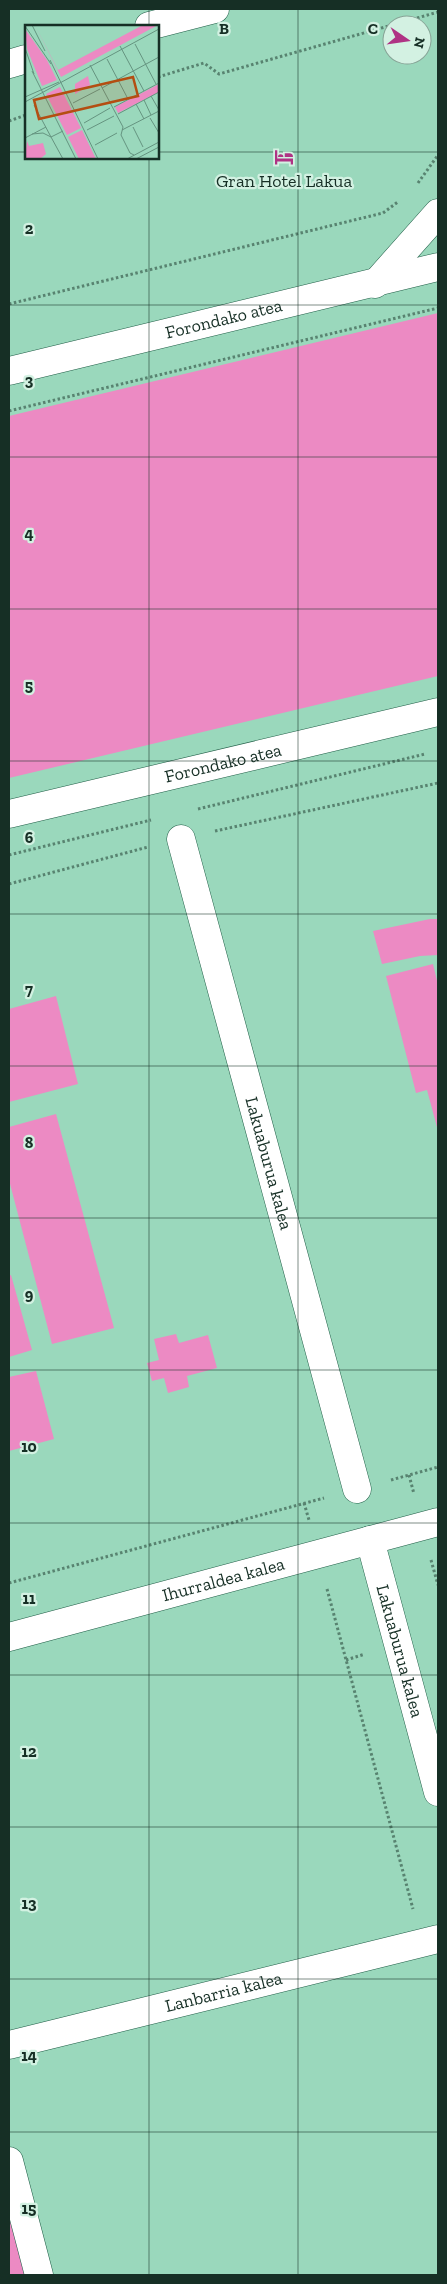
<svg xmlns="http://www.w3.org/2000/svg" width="447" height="2284" font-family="'Zilla Slab',serif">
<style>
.green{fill:#ec8ac3}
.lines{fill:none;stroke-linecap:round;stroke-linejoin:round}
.pedestrian-casing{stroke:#205e47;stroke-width:29}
.minor-casing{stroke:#205e47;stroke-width:29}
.primary-casing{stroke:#205e47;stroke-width:29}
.path{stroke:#588370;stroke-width:3;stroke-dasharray:2.5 2.5;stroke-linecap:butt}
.pedestrian{stroke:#fff;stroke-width:28}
.minor{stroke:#fff;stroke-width:28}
.primary{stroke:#fff;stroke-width:28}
.grid{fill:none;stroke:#162f25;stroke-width:1;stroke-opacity:0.55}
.labels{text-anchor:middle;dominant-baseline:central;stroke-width:4.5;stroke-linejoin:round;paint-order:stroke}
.poi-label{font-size:18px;fill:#162f25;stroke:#d3f1e2}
.street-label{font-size:18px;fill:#162f25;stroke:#d3f1e2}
.inset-road{fill:none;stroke:#659480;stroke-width:1}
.view{fill:#b44e12;fill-opacity:0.15;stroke:#b44e12;stroke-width:2.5}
.inset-edge{fill:none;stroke:#162f25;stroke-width:2.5}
.grid-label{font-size:16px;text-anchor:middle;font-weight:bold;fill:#162f25;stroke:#d3f1e2;stroke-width:4.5;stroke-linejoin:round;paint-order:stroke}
</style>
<rect width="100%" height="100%" fill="#9ad8bc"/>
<g class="green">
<path d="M 438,313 L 438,676 L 9,778 L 9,416 Z"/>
<path d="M 430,919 L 438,919 L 438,955 L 420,956 L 382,964 L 373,931 Z"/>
<path d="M 433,964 L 438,985 L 438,1131 L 427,1090 L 416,1093 L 386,976 Z"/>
<path d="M 56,996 L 78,1084 L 9,1102 L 9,1009 Z"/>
<path d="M 56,1114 L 114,1328 L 52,1344 L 9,1180 L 9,1127 Z"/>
<path d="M 11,1275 L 32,1350 L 9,1357 L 9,1276 Z"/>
<path d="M 176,1334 L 179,1343 L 208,1335 L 217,1368 L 187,1376 L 189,1387 L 168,1393 L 164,1378 L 152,1381 L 147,1363 L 159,1360 L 154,1339 Z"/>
<path d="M 36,1371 L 54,1439 L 9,1451 L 9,1377 Z"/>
<path d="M 9,2203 L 28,2275 L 9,2275 Z"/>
</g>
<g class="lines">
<g class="pedestrian-casing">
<g id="pedestrian">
<path id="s1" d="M 181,839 L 357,1489"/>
<path id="s2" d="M 9,2045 L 438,1939"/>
<path d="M 9,2161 L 39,2275"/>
</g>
</g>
<g class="minor-casing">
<g id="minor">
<path d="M 149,26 L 215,9"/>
<path d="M 9,64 L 26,59"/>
<path d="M 375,284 L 438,213"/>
<path id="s3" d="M 370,1540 L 438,1792"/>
<path id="s4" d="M 9,1637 L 438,1522"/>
</g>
</g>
<g class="primary-casing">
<g id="primary">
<path id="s5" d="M 9,371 L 438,267"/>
<path id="s6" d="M 9,814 L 438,712"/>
</g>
</g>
<g class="path">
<path d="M 393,25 L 438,12"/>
<path d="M 158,77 L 204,63 L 219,74 L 392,25"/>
<path d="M 9,121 L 26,115"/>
<path d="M 418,183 L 438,155"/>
<path d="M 9,304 L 383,213 L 399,201"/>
<path d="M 9,411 L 438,308"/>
<path d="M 198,809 L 425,754"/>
<path d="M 215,831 L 438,783"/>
<path d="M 9,855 L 151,820"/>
<path d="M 9,884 L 148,847"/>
<path d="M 409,1475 L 414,1494"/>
<path d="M 391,1480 L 438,1467"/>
<path d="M 304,1503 L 309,1520"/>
<path d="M 431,1560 L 438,1585"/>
<path d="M 9,1583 L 324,1498"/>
<path d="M 327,1589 L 413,1909"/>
<path d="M 346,1660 L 365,1654"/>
</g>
<use href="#pedestrian" class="pedestrian"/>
<use href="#minor" class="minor"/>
<use href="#primary" class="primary"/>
</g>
<path class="grid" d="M 149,9 L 149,26M 298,9 L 298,2275M 9,152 L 26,152M 158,152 L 438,152M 149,158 L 149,2275M 9,305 L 438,305M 9,457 L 438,457M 9,609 L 438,609M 9,761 L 438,761M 9,914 L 438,914M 9,1066 L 438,1066M 9,1218 L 438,1218M 9,1370 L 438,1370M 9,1523 L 438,1523M 9,1675 L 438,1675M 9,1827 L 438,1827M 9,1979 L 438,1979M 9,2132 L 438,2132"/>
<defs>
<g id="hotel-bare" transform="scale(1.5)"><path d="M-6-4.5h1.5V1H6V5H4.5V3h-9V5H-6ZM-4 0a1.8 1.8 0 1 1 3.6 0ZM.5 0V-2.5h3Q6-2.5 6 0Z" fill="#af3384" stroke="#d3f1e2" stroke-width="2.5" paint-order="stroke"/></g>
</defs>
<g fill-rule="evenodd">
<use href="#hotel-bare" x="284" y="157"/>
</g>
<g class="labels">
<g class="poi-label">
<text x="284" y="181">Gran Hotel Lakua</text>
</g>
<g class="street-label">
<text stroke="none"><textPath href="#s5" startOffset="221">Forondako atea</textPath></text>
<text stroke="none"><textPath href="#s6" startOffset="220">Forondako atea</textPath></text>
<text stroke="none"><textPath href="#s1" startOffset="336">Lakuaburua kalea</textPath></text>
<text stroke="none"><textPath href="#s4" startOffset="222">Ihurraldea kalea</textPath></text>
<text stroke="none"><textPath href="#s3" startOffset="115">Lakuaburua kalea</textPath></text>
<text stroke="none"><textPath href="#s2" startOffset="221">Lanbarria kalea</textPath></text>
</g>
</g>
<g transform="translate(25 25)">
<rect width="134" height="134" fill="#9ad8bc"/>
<path d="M 10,0 L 33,45 L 118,0 L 133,0 L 36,52 ZM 0,4 L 22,35 L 32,55 L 17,61 L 2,24 ZM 63,51 L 65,60 L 50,69 L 50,59 ZM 134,59 L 134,67 L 93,88 L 90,82 ZM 35,62 L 56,103 L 42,110 L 21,69 ZM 57,105 L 71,134 L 54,134 L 43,112 ZM 2,116 L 4,121 L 18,118 L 21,129 L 15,134 L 0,134 Z" fill="#ec8ac3"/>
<path class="inset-road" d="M 7,0 L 20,26M 0,1 L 26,39M 110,19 L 131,59M 95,21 L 119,66M 0,23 L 9,49M 82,34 L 103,74M 25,35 L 73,134M 65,40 L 98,102 L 96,110 L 105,128 L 109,130M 7,46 L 51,134M 77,63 L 134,32M 126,71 L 134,85M 0,72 L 34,57M 119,75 L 126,90M 0,77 L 134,4M 48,78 L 75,64M 111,79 L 119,94M 9,80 L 26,112 L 38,106M 89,82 L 134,58M 93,89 L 134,67M 125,93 L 134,108M 59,98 L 85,83M 108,102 L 118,122M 62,105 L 89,91M 97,105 L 134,86M 7,109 L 18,108 L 26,112 L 38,134M 0,113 L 21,102M 70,120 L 92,108M 102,134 L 134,117M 111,134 L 134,122"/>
<path class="view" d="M 108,52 L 113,71 L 14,94 L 9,75 Z"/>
<rect width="134" height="134" class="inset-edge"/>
</g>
<g class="grid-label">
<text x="224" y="34">B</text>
<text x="373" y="34">C</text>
<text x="29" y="234">2</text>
<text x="29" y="386">3</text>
<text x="29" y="539">4</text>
<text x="29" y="691">5</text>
<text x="29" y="843">6</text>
<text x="29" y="995">7</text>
<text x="29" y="1148">8</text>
<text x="29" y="1300">9</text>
<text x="29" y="1452">10</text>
<text x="29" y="1604">11</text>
<text x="29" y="1757">12</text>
<text x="29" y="1909">13</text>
<text x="29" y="2061">14</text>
<text x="29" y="2214">15</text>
</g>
<rect width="447" height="2284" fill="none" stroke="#162f25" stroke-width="20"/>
<g transform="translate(407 40) rotate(103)"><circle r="24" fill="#d3f1e2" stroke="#87a396"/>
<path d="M0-4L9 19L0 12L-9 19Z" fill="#af3384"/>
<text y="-8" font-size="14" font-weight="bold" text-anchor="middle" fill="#162f25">N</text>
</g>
</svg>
